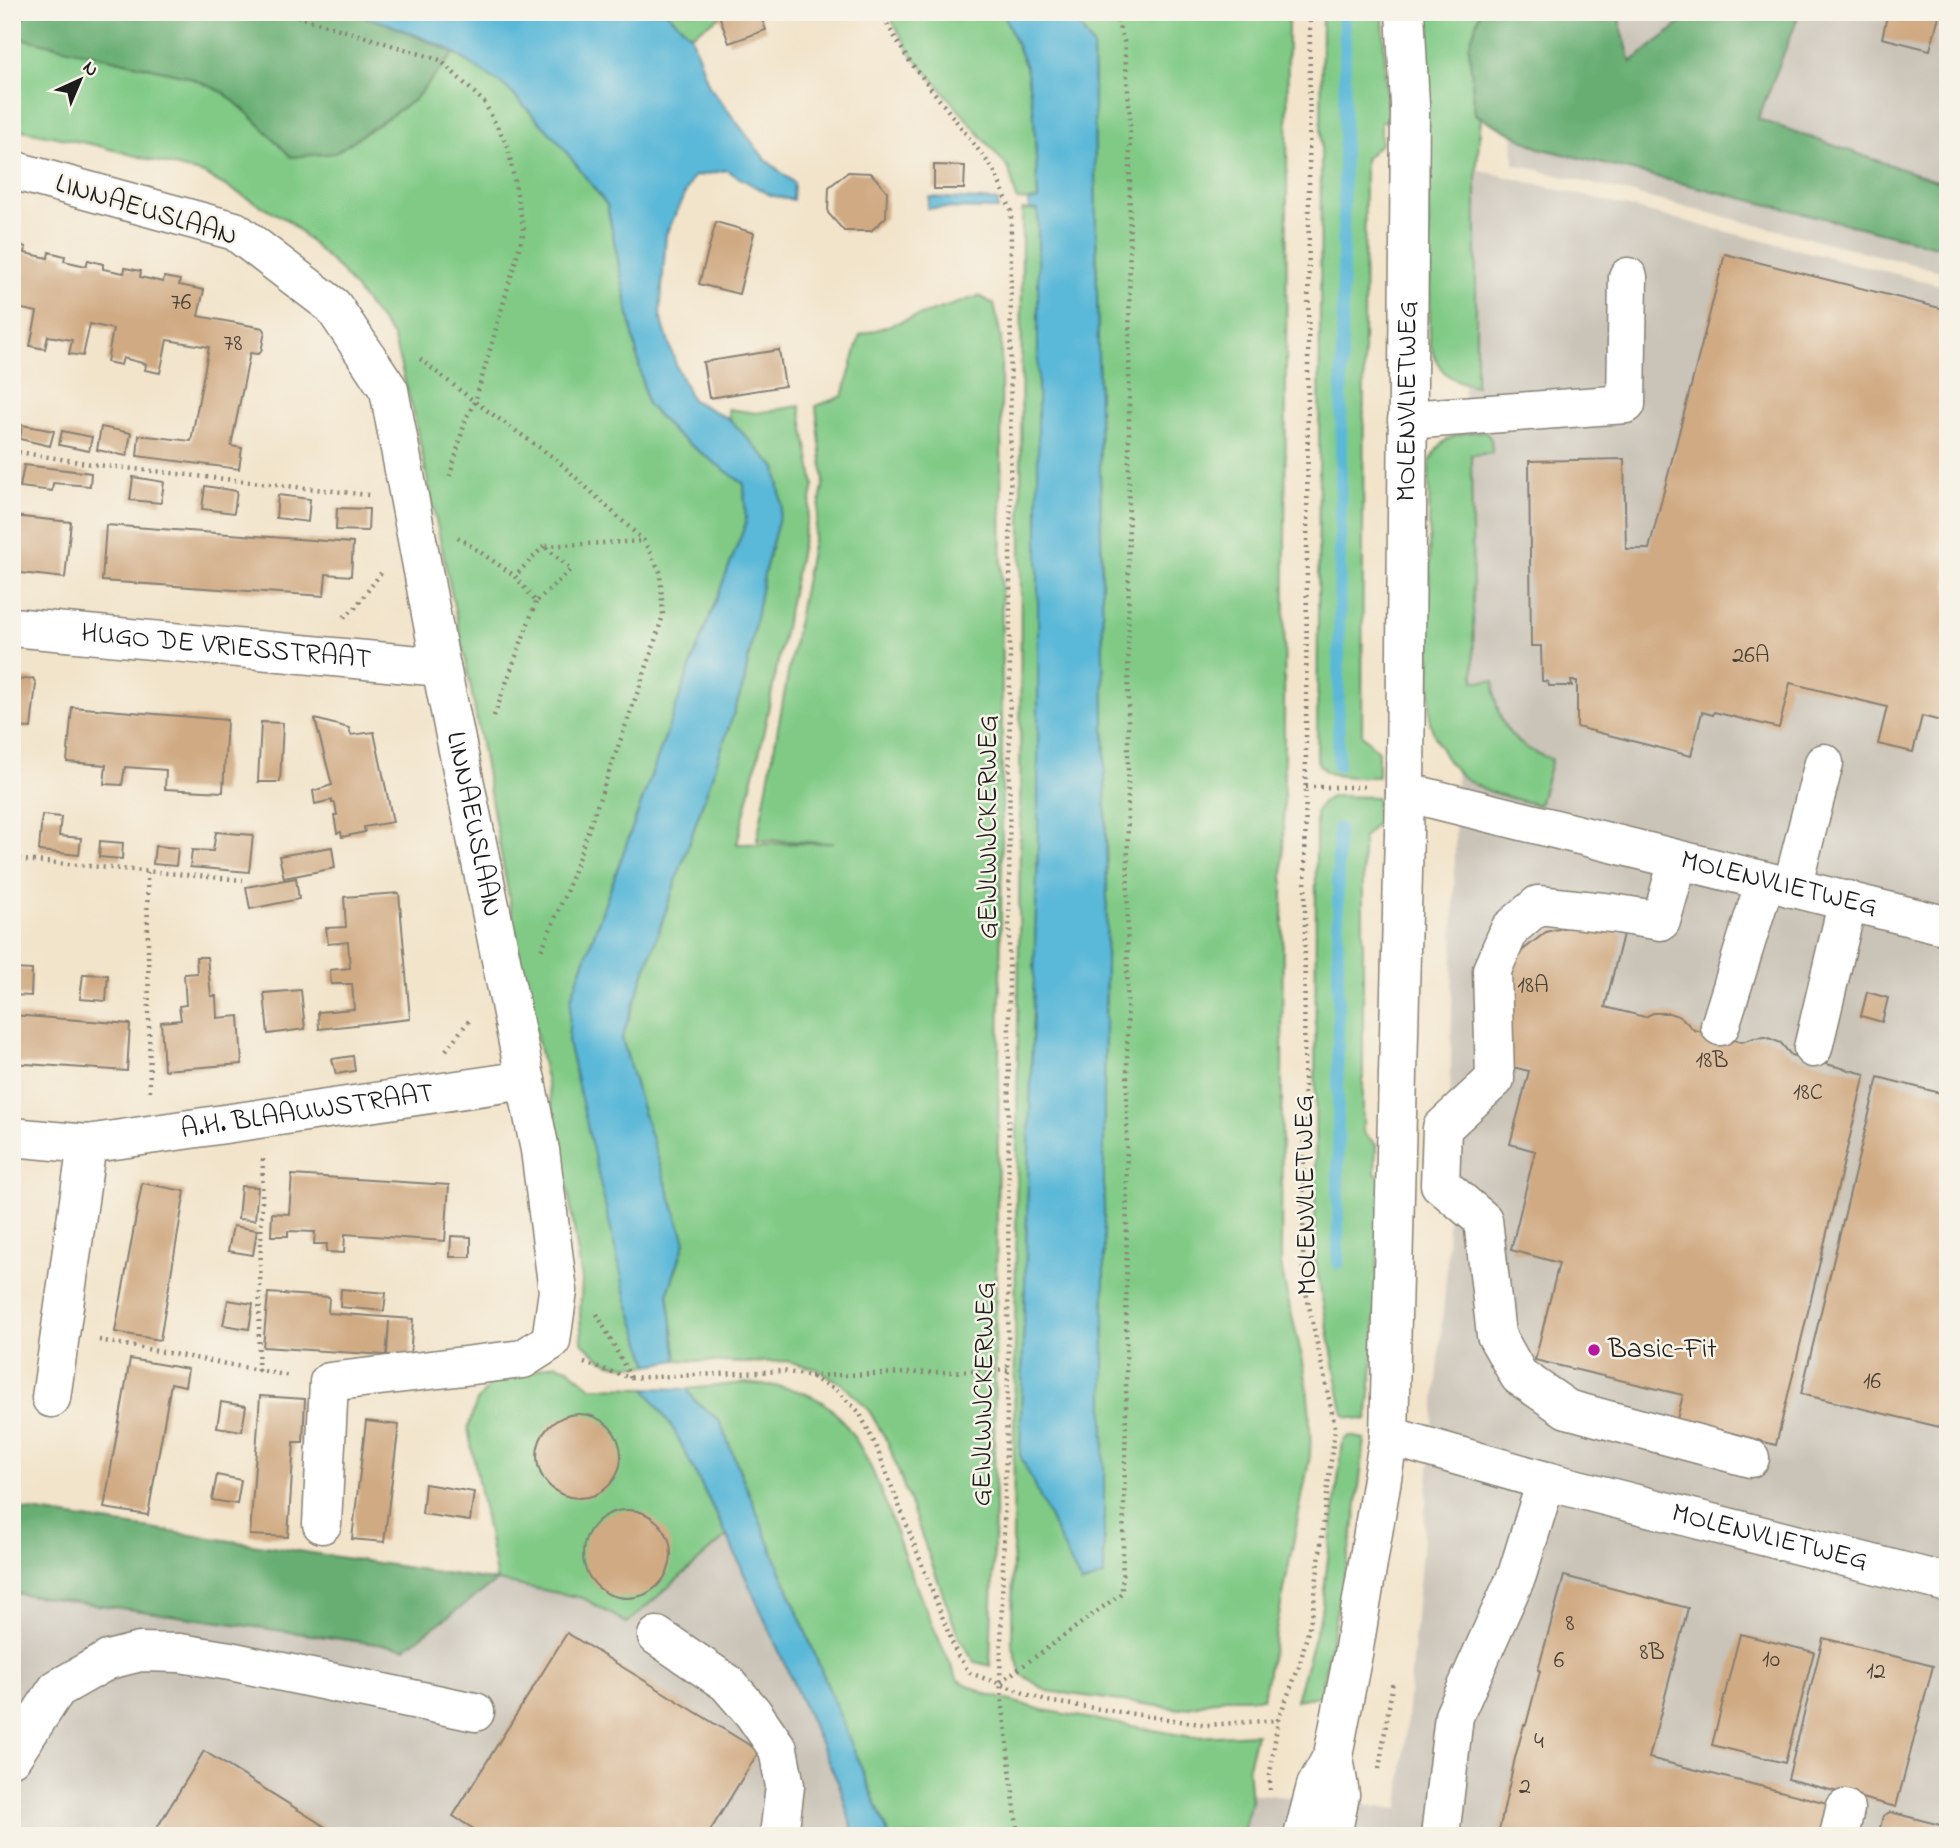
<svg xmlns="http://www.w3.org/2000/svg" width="1960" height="1848" font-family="'Indie Flower',sans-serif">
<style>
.industrial{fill:#c9c3b8}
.green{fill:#80ca86;stroke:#4e7351;stroke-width:2}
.forest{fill:#68ae73;stroke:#426548;stroke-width:2}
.water{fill:#5ab8d8;stroke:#3b6a7a;stroke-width:2}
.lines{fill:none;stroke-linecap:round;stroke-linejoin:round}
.stream{stroke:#5ab8d8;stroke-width:12}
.building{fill:#d0aa83}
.minor-casing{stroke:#878074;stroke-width:41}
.path{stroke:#878074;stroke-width:4.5;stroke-dasharray:2 5;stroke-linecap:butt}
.minor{stroke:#fff;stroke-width:38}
.poi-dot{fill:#b5179e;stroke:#f7f3e8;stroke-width:2.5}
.labels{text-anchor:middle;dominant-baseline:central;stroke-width:5;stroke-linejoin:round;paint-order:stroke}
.number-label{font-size:24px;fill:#494036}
.street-label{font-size:28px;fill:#1c1c1c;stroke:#f7f3e8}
.poi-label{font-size:28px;fill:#1c1c1c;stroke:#f7f3e8;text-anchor:start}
</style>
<rect width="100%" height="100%" fill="#f7f3e8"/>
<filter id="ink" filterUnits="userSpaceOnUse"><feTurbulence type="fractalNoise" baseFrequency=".0143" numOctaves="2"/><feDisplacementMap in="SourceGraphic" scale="14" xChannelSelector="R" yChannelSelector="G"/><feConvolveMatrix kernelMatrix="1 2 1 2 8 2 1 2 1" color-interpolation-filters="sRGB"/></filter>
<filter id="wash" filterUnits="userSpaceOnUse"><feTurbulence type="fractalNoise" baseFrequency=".00686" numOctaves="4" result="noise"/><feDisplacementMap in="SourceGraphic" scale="28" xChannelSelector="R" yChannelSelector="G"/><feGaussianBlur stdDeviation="1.57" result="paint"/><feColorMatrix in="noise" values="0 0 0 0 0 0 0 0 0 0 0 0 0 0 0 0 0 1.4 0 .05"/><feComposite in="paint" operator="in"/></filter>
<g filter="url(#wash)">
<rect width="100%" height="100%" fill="#f2e4cb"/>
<g class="industrial">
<path d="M 1511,12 L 1948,12 L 1948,273 L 1514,164 Z"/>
<path d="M 1468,167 L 1948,287 L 1948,1836 L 1197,1836 L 1211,1789 L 1399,1809 L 1447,1267 Z"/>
<path d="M 703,1484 L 862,1836 L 12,1836 L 12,1539 L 424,1609 Z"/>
</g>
<g class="green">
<path d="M 666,12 L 727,12 L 691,35 Z"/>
<path d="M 887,12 L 1003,12 L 1026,67 L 1034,115 L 1038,201 L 1017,200 L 1009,169 L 912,55 Z"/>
<path d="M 1070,12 L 1288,12 L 1281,1263 C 1286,1304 1302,1344 1307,1386 C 1310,1409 1311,1433 1310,1456 L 1263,1698 L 1225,1698 L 1181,1709 L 1047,1691 L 1021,1674 L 1012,1643 L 1020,836 L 1022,210 L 1038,210 L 1038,842 L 1020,1455 L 1104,1090 L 1107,897 L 1093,46 Z"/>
<path d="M 1322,12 L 1383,12 L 1387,122 L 1381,122 L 1381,143 L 1365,159 L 1362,735 L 1378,751 L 1378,777 C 1359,776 1324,782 1317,760 Z"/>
<path d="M 1426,12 L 1480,12 L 1469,46 L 1475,114 L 1481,117 L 1476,176 L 1476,386 C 1449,381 1437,371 1430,343 Z"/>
<path d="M 12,36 L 186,76 L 223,92 L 251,116 L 291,157 L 335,152 L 414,100 L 454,53 L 506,87 L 557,140 L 607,205 L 647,404 L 674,433 L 744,484 L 746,523 L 694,657 L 571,998 L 627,1300 L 649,1365 C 613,1366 608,1368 582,1342 L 580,1315 L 582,1280 L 563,1158 L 520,958 L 467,667 L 413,411 L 393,337 L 342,272 L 289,221 L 204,174 L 95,145 L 12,128 Z"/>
<path d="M 979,296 L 994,304 L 1001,338 L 1002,834 L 994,1440 L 995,1511 L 990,1666 L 975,1662 L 959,1638 L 888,1443 L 868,1409 L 842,1384 L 817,1369 L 787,1361 L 742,1363 L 677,1360 L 668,1293 L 685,1242 L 643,1112 L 622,1038 L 744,683 L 764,574 L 782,506 L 776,468 L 729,419 L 728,409 L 756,413 L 800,406 L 814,485 L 761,745 L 737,844 L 834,843 L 757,840 L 824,481 L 816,406 L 843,396 L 860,335 Z"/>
<path d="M 1485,431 L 1491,439 L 1492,453 L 1471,455 L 1474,681 L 1494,681 C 1495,723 1512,747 1552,759 L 1539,805 C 1480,790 1451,786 1430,723 L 1429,466 C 1439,435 1456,434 1485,431 Z"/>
<path d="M 1333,796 L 1377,797 L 1378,822 L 1363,838 L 1363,1132 L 1376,1145 L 1375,1174 L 1381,1175 L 1374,1357 L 1367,1420 L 1347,1417 L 1343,1412 L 1315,1260 L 1316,813 C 1319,804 1325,800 1333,796 Z"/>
<path d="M 555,1364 L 568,1368 L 591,1387 L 645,1388 L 675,1432 L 727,1536 L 627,1623 L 583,1598 L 497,1581 L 468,1428 L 477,1401 L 492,1383 Z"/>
<path d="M 743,1383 C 772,1385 805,1387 829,1407 C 873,1446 889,1520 911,1573 C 925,1609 941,1645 958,1680 L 986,1694 L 1043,1710 L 1192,1737 L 1256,1734 L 1248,1766 L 1251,1801 L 1242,1836 L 889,1836 L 719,1420 L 695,1401 L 687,1389 Z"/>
<path d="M 1349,1436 L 1365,1439 L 1355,1520 L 1320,1696 L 1296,1700 L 1321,1613 L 1343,1441 Z"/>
</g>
<g class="forest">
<path d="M 12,12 L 350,12 L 386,23 L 454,53 L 414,100 L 335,153 L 291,157 L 251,116 L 223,92 L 186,76 L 12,36 Z"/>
<path d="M 1480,12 L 1617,12 L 1631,62 L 1695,12 L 1800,12 L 1758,119 L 1948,185 L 1948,249 L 1539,148 L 1475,114 L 1469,46 Z"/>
<path d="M 12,1508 L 497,1581 L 405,1648 L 12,1593 Z"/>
</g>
<g class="water">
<path d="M 350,12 L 666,12 L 691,35 L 709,86 L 765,159 L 794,183 L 793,200 L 770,195 L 726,170 L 693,177 L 666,234 L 660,315 L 677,368 L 692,400 L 729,419 L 776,468 L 782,506 L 764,574 L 744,683 L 622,1038 L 643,1112 L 685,1242 L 668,1293 L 677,1360 L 649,1365 L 627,1300 L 568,1042 L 571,998 L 694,657 L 746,523 L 744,484 L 674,433 L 647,404 L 607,205 L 557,140 L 506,87 L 445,47 L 386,23 Z"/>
<path d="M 1003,12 L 1070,12 L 1093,46 L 1107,897 L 1104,1090 L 1104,1576 L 1081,1584 L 1020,1455 L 1038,842 L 1038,210 L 1029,209 L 1028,201 L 1038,200 L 1034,115 L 1026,67 Z"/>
<path d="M 929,197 L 998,201 L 998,209 L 927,208 Z"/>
<path d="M 645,1388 L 687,1389 L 695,1401 L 719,1420 L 889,1836 L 854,1836 L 841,1789 L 727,1536 L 675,1432 Z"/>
</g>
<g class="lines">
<g class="stream">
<path d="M 1338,766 L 1345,45 L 1343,16"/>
<path d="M 1338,828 L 1338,1263"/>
</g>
</g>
<g id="blocks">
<g class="building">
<path d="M 718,12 L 759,12 L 766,30 L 729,43 Z"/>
<path d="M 1888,12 L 1940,12 L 1930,50 L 1882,38 Z"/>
<path d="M 934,165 L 965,166 L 964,189 L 934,189 Z"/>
<path d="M 848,172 L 871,173 L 887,191 L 886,217 L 871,231 L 844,231 L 828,213 L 829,187 Z"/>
<path d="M 716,222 L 754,233 L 739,294 L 699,284 Z"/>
<path d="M 12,244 L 26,247 L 25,253 L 48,258 L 49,252 L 65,256 L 64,261 L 86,266 L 88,260 L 103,264 L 103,269 L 124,273 L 125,268 L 141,271 L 140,277 L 163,282 L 164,277 L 180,280 L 179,285 L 204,290 L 198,316 L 263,328 L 265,331 L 261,352 L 258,354 L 250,353 L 231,446 L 242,448 L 239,469 L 137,456 L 139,435 L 191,441 L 209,347 L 167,340 L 160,373 L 145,370 L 146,364 L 123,358 L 121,365 L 107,362 L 113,329 L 90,324 L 83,356 L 69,354 L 72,340 L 48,336 L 45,349 L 30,346 L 37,312 L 12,307 Z"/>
<path d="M 1725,254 L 1948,310 L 1948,723 L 1922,716 L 1913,752 L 1878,744 L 1887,707 L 1790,683 L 1779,728 L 1714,712 L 1713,715 L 1702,712 L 1691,756 L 1577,727 L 1577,681 L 1571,681 L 1572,686 L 1549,686 L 1548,682 L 1542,681 L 1541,646 L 1531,646 L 1529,461 L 1624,459 L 1626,549 L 1649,549 Z"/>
<path d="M 779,350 L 785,386 L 709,398 L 703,362 Z"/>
<path d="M 22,425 L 54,431 L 50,446 L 20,439 Z"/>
<path d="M 101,427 L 131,433 L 127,456 L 97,450 Z"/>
<path d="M 62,431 L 92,437 L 89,451 L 59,445 Z"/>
<path d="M 24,465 L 91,473 L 90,486 L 53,483 L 52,491 L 20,487 Z"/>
<path d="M 133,477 L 164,482 L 161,503 L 130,500 Z"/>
<path d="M 205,486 L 237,491 L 234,513 L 202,509 Z"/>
<path d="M 278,495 L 310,499 L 308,522 L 276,518 Z"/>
<path d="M 337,508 L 369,509 L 368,531 L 336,530 Z"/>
<path d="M 12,516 L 71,522 L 65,578 L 12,572 Z"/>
<path d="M 106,525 L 353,543 L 351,576 L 326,574 L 324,596 L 102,581 Z"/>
<path d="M 33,678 L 36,684 L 31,728 L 12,727 L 12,681 Z"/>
<path d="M 72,707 L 227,720 L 223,792 L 165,789 L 166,770 L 125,767 L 122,785 L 104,784 L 106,765 L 67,762 Z"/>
<path d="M 315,719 L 349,728 L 351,735 L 374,732 L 393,822 L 364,827 L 365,832 L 342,837 L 341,832 L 337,833 L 334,815 L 337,815 L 335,803 L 332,803 L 332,800 L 315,804 L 313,791 L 332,785 Z"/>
<path d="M 261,722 L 283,723 L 280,782 L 258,782 Z"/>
<path d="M 42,815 L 61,817 L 59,836 L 81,838 L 79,855 L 39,851 Z"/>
<path d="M 216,832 L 253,835 L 249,872 L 190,867 L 192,850 L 213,851 Z"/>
<path d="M 100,841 L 123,843 L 122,859 L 99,857 Z"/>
<path d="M 155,846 L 178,848 L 176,866 L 153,864 Z"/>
<path d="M 332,847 L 335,868 L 284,878 L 279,856 Z"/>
<path d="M 296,878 L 299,899 L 250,909 L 246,887 Z"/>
<path d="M 399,893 L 410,1019 L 319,1029 L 318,1012 L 354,1009 L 352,984 L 331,984 L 330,970 L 350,968 L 348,942 L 328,944 L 326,928 L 346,927 L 344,897 Z"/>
<path d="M 1571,926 L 1623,934 L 1605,1007 L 1645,1017 L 1653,1013 L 1669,1013 L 1681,1017 L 1694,1030 L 1742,1042 L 1754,1038 L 1766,1037 L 1781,1043 L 1791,1055 L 1865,1074 L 1776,1445 L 1677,1419 L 1683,1395 L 1535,1360 L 1559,1263 L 1511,1250 L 1535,1151 L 1510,1144 L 1529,1071 L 1504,1065 L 1502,999 L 1516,958 L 1523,950 L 1546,932 Z"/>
<path d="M 196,957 L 207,957 L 211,996 L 216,996 L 217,1018 L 239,1016 L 242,1064 L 164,1070 L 161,1022 L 181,1020 L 179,1006 L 186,1005 L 184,974 L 197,973 Z"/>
<path d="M 12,969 L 32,970 L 31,996 L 12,995 Z"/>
<path d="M 83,974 L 108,975 L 106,1001 L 80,999 Z"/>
<path d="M 301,990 L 305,1029 L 268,1034 L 264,993 Z"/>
<path d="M 1867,992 L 1888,998 L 1882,1022 L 1861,1016 Z"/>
<path d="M 12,1015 L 130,1024 L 127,1071 L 12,1063 Z"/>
<path d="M 353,1056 L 355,1071 L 336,1074 L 332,1059 Z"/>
<path d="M 1878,1077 L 1948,1095 L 1948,1429 L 1801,1394 Z"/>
<path d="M 292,1175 L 449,1185 L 445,1241 L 345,1234 L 344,1253 L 326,1252 L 327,1244 L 314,1244 L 315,1232 L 288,1231 L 288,1236 L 271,1236 L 272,1213 L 289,1214 Z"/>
<path d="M 142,1183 L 185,1191 L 160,1340 L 115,1332 Z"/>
<path d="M 241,1186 L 258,1187 L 255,1220 L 238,1219 Z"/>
<path d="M 233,1226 L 257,1230 L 253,1255 L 228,1251 Z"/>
<path d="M 451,1236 L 471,1237 L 471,1257 L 450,1257 Z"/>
<path d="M 341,1289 L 386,1293 L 384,1311 L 340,1307 Z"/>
<path d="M 268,1293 L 329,1297 L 328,1313 L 413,1319 L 410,1357 L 387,1355 L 389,1321 L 386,1355 L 263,1347 Z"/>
<path d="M 228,1300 L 253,1304 L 249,1329 L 223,1325 Z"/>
<path d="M 130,1359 L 188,1369 L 185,1386 L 171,1383 L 148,1515 L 104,1508 Z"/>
<path d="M 260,1396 L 305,1399 L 303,1442 L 294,1442 L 288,1537 L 250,1535 Z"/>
<path d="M 221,1402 L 246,1406 L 242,1431 L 217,1427 Z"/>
<circle cx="579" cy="1456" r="42"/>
<path d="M 366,1421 L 399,1425 L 384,1542 L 352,1539 Z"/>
<path d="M 217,1475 L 241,1480 L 237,1504 L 212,1500 Z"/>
<path d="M 425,1484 L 474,1492 L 470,1521 L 422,1514 Z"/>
<circle cx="627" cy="1554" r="44"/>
<path d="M 1564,1576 L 1688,1608 L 1649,1758 L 1831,1804 L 1823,1836 L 1498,1836 L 1515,1758 L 1524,1725 L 1526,1725 L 1540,1671 L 1538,1670 Z"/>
<path d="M 567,1633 L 759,1751 L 707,1836 L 485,1836 L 453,1816 Z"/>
<path d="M 1740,1634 L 1814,1652 L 1785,1763 L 1712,1745 Z"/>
<path d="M 1823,1638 L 1933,1666 L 1896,1807 L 1788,1779 Z"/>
<path d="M 204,1751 L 340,1836 L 152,1836 Z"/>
<path d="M 1890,1812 L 1948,1827 L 1948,1836 L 1878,1836 L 1883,1816 Z"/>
</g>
</g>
</g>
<g filter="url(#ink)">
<use href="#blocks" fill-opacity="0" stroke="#878074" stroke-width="2"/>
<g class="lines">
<g class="minor-casing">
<g id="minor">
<path id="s1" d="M 12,170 L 235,231 L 333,306 L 389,390 L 441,667 L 540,1150 L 558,1291 L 551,1341 L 523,1359 L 329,1382 L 322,1524"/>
<path d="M 1407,420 L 1626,404 L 1628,277"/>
<path id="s2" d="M 12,627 L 441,667"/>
<path id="s3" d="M 1405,792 L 1948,926"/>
<path d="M 1678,861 L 1661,921 L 1612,913 L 1538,905 L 1510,929 L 1492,970 L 1495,1079 L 1442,1128 L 1440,1184 L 1483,1220 L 1496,1335 L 1519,1376 L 1567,1409 L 1750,1458"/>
<path d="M 1792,888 L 1824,763"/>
<path d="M 1720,1026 L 1765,881"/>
<path d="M 1813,1048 L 1848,900"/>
<path id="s4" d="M 12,1137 L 87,1144 L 526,1080"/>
<path d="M 51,1398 L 87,1144"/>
<path id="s5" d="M 1389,1436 L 1546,1481 L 1948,1583"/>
<path d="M 657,1636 L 727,1683 L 753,1713 L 778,1749 L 785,1786 L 779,1836"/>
<path d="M 12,1757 L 57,1689 L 108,1660 L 140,1652 L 180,1653 L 230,1661 L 475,1712"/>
<path id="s6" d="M 1303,1836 L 1316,1786 L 1333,1755 L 1353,1654 L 1389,1436 L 1405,792 L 1410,105 L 1405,12"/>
<path d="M 1332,1836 L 1340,1795 L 1334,1757"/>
<path d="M 1440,1836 L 1454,1716 L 1517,1575 L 1546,1481"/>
<path d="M 1839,1836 L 1845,1809"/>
</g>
</g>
<g class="path">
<path d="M 284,12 L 440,60 L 484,102 L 508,147 L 524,231 L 475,402 L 557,460 L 644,541 L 660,572 L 663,615 L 649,660 L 567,890 L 541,951"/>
<path d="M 880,12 L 908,59 L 994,170 L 1011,210 L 1008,1370 L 1000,1682 L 1018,1836"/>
<path d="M 12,38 L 23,12"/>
<path d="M 420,359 L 475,402 L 466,418 L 450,476"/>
<path d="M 12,451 L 98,465 L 369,495"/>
<path d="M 458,537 L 515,576"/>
<path d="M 544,546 L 515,576 L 536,602 L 571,569 L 544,546 L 643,541"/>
<path d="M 344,617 L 355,608 L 381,573"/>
<path d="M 494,716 L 536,602"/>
<path d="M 1306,787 L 1365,787"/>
<path d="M 12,859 L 243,880"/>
<path d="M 147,872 L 150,1095"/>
<path d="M 446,1050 L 471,1018"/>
<path d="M 597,1314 L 631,1378"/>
<path d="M 99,1340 L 290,1376"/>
<path d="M 584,1363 L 631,1378 L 783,1371 L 809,1376 L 835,1389 L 859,1412 L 876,1446 L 957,1655 L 970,1673 L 1046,1701 L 1207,1725 L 1278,1720"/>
<path d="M 258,1371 L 263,1158"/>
<path d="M 810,1376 L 1008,1370"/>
<path d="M 1001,1682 L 1122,1593 L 1126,1413 L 1130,115 L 1124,41 L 1114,12"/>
<path d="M 1379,1769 L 1393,1681"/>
<path d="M 1270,1790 L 1270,1774 L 1278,1720 L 1299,1667 L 1313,1611 L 1335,1427 L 1303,1278 L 1310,12"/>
</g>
<use href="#minor" class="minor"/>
</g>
</g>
<circle class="poi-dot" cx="1594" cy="1350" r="7"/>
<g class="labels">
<g class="number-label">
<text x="181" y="303">76</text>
<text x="233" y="344">78</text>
<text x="1751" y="656">26A</text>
<text x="1533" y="986">18A</text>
<text x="1712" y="1061">18B</text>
<text x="1808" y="1093">18C</text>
<text x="1872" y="1382">16</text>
<text x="1570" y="1624">8</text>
<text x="1652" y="1653">8B</text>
<text x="1771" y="1660">10</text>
<text x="1559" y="1661">6</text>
<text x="1876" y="1672">12</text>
<text x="1539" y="1742">4</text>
<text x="1525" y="1787">2</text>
</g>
<g class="street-label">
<text transform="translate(146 211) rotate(17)">LINNAEUSLAAN</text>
<text stroke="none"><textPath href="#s6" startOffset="1446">MOLENVLIETWEG</textPath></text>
<text stroke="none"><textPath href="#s2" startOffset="215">HUGO DE VRIESSTRAAT</textPath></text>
<text stroke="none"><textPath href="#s1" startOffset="898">LINNAEUSLAAN</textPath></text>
<text transform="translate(989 827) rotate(-90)">GEIJLWIJCKERWEG</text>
<text stroke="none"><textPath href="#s3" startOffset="385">MOLENVLIETWEG</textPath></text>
<text stroke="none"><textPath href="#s4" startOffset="298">A.H. BLAAUWSTRAAT</textPath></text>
<text transform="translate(1307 1195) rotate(-91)">MOLENVLIETWEG</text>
<text transform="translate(985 1394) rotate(-89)">GEIJLWIJCKERWEG</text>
<text stroke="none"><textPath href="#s5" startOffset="394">MOLENVLIETWEG</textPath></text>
</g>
<g class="poi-label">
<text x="1608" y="1350">Basic-Fit</text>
</g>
</g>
<rect width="1960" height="1848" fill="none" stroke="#f7f3e8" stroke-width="42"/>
<g transform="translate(80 80) rotate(44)" stroke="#f7f3e8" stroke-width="5" paint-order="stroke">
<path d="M0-5L12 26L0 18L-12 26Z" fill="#1c1c1c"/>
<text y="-10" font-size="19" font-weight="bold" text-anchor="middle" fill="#1c1c1c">N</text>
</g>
</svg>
